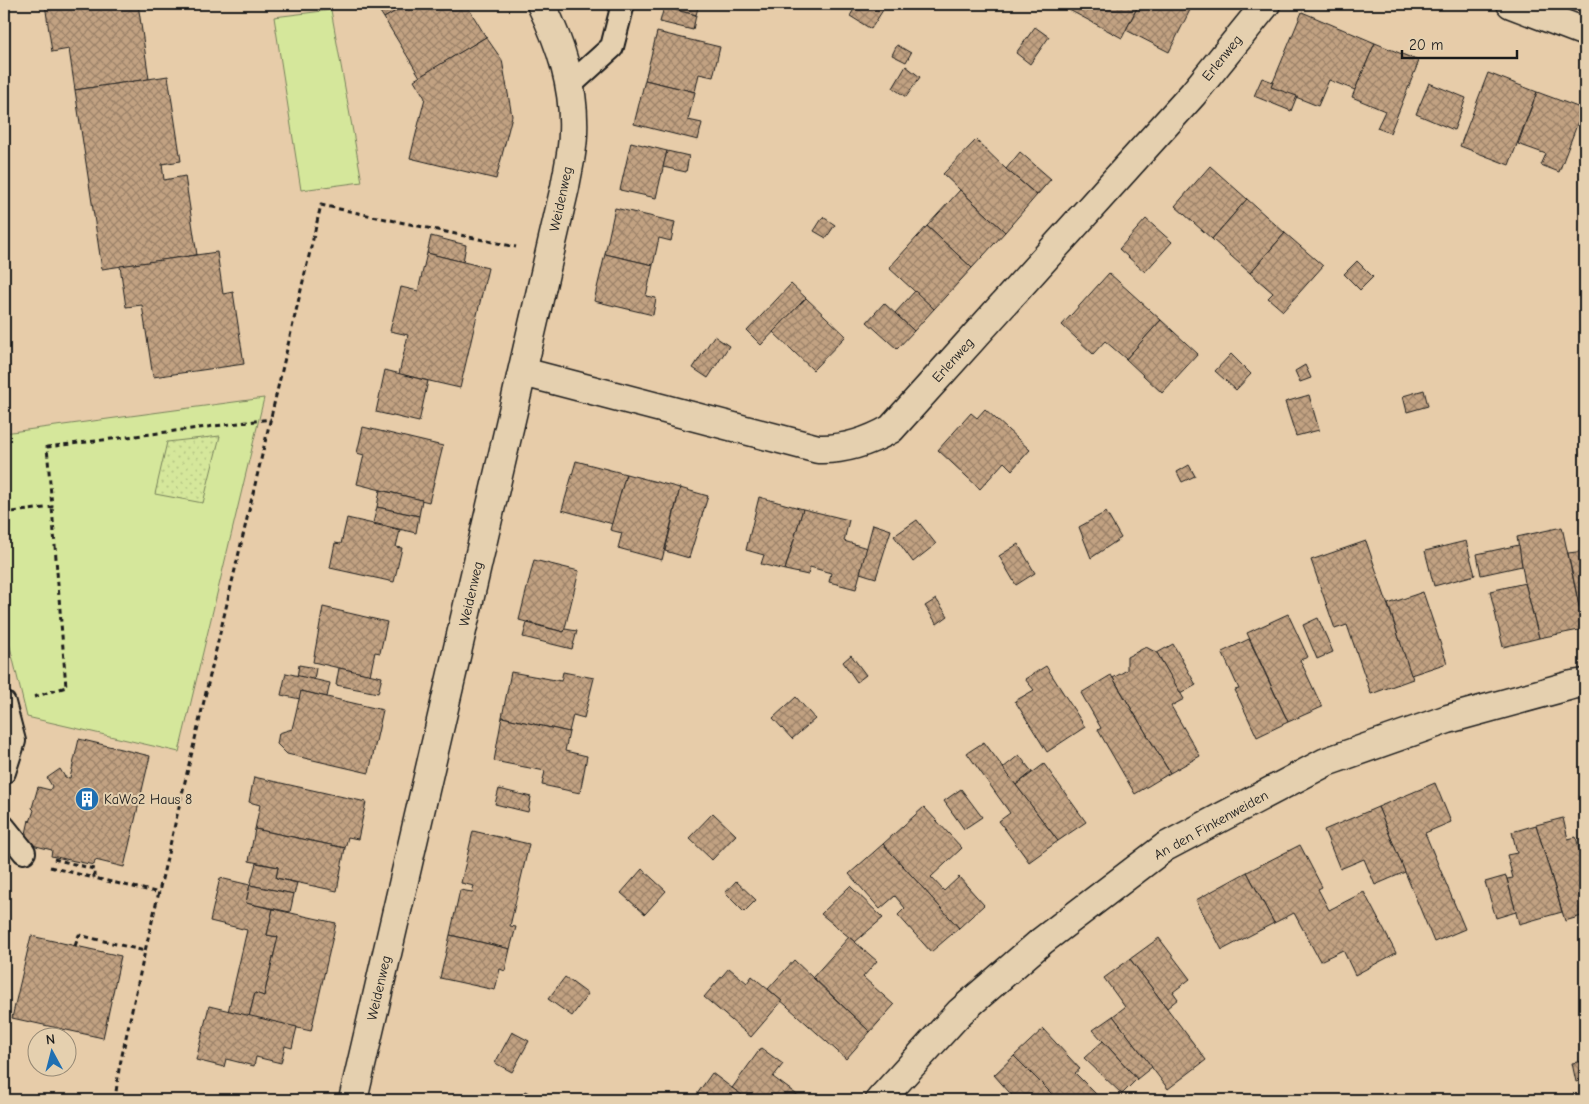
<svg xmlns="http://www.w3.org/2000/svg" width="1589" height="1104" font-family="'Comic Neue',sans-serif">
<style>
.park{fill:#d5e79b;stroke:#78825c}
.garden{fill:url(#garden-dots);stroke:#78825c}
.building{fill:url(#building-cross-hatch);stroke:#1c1c1c}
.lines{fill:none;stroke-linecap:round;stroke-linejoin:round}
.lane-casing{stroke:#1c1c1c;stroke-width:26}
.street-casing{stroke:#1c1c1c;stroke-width:31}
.secondary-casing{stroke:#1c1c1c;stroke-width:31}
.path{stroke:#1c1c1c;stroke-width:3;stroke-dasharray:5 4;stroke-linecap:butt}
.lane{stroke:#e5d0af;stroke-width:22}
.street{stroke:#e5d0af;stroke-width:28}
.secondary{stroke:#e5d0af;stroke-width:28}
.labels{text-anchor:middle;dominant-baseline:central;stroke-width:4;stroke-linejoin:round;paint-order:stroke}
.street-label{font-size:14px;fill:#1c1c1c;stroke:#e5d0af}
.poi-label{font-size:14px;fill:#1c1c1c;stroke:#e5d0af;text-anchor:start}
</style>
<defs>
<pattern id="garden-dots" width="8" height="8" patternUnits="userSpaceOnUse" patternTransform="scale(1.25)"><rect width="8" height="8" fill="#d5e79b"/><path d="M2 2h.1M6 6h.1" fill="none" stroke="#b6c685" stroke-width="1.8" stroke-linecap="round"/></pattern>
<pattern id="building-cross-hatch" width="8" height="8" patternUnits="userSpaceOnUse" patternTransform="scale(1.25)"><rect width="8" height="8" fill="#c2a282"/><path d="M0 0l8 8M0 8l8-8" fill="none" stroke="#9d836a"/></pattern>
</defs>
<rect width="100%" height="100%" fill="#e7cca9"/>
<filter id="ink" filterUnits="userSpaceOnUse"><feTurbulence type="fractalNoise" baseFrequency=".02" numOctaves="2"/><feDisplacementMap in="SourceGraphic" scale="10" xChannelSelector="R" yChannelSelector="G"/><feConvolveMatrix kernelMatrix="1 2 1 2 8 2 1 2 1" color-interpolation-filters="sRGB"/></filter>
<g filter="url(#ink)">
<g class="park">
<path d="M 331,10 L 362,182 L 301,190 L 274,17 Z"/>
<path d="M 264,398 L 179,752 L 27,717 L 4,622 L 4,433 Z"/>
</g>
<path class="garden" d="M 220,436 L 203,503 L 155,494 L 167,442 Z"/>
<g class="building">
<path d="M 45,4 L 138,4 L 149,79 L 75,90 L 69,49 L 52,52 Z"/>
<path d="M 375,4 L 408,4 L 384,18 Z"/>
<path d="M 408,4 L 466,4 L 486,37 L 420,77 L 384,18 Z"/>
<path d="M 665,4 L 699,4 L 696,15 L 664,7 Z"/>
<path d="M 857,4 L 873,4 L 883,10 L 871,29 L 850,16 Z"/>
<path d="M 1058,4 L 1139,4 L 1122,38 Z"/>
<path d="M 1139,4 L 1193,4 L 1169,52 L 1126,30 Z"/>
<path d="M 664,7 L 696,15 L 693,30 L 660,22 Z"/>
<path d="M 1302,12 L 1375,43 L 1355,90 L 1329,80 L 1318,106 L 1271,87 Z"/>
<path d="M 1035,27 L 1049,37 L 1030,64 L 1016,53 Z"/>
<path d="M 657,32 L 720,47 L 713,77 L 699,74 L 695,92 L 645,80 Z"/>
<path d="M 486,37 L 502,60 L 512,116 L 496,179 L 410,158 L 425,98 L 414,80 Z"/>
<path d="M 1375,43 L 1419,61 L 1390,133 L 1377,128 L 1385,111 L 1352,97 Z"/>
<path d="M 897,45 L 911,53 L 906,62 L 892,55 Z"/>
<path d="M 906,66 L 920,77 L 906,97 L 893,88 Z"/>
<path d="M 1488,73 L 1537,92 L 1509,165 L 1460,146 Z"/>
<path d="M 168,76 L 181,161 L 162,164 L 164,180 L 185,176 L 197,255 L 102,269 L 75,90 Z"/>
<path d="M 1262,78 L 1273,82 L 1271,87 L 1297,96 L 1291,111 L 1254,96 Z"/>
<path d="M 645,80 L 695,92 L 688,120 L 702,123 L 698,140 L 634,124 Z"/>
<path d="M 1429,83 L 1466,98 L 1454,130 L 1416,114 Z"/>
<path d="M 1537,92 L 1583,109 L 1559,172 L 1541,165 L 1546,154 L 1518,144 Z"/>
<path d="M 976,140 L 1006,169 L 1037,195 L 1005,232 L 943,174 Z"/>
<path d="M 631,142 L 667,151 L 656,198 L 620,190 Z"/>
<path d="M 667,151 L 689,156 L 686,172 L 663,167 Z"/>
<path d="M 1020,152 L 1051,179 L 1037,195 L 1006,169 Z"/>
<path d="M 1210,166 L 1247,199 L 1212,239 L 1175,206 Z"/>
<path d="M 960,190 L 1005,232 L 972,268 L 927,226 Z"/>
<path d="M 1247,199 L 1285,233 L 1250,273 L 1212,239 Z"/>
<path d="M 615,208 L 675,222 L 671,241 L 659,238 L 653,265 L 605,254 Z"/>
<path d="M 823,217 L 835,225 L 826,238 L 814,231 Z"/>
<path d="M 1146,219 L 1172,242 L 1145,272 L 1119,249 Z"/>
<path d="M 927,226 L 972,268 L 934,309 L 889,268 Z"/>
<path d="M 1285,233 L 1323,266 L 1283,311 L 1268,298 L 1273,293 L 1250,273 Z"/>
<path d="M 431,236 L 466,245 L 463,262 L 427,253 Z"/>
<path d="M 217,252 L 223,294 L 233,292 L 244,364 L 153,377 L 142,305 L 126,307 L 120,266 Z"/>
<path d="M 427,253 L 488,268 L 460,388 L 399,374 L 408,335 L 390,331 L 401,287 L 418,291 Z"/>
<path d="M 605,254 L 653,265 L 646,296 L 656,298 L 653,315 L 594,301 Z"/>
<path d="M 1357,261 L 1373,277 L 1360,290 L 1344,274 Z"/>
<path d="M 1109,273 L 1161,320 L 1126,359 L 1105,341 L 1093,354 L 1062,325 Z"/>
<path d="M 791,284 L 806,298 L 761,345 L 747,331 Z"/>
<path d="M 915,291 L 934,309 L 914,331 L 895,313 Z"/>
<path d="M 806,298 L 846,336 L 813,370 L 773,332 Z"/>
<path d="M 884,303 L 914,331 L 897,349 L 867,322 Z"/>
<path d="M 1161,320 L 1198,354 L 1162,393 L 1126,359 Z"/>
<path d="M 714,336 L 729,346 L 708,378 L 693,368 Z"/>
<path d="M 1231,354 L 1251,374 L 1236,390 L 1215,371 Z"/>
<path d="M 1305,365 L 1311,378 L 1300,382 L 1295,371 Z"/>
<path d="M 385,370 L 428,381 L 419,422 L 376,412 Z"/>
<path d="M 1424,390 L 1428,406 L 1407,412 L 1403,396 Z"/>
<path d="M 1309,395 L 1319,430 L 1296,436 L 1285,402 Z"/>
<path d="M 985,409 L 1030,450 L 1012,470 L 1004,462 L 980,489 L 938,450 L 971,413 L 977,418 Z"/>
<path d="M 363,427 L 443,446 L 429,502 L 357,484 L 364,455 L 357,453 Z"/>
<path d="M 576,461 L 626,474 L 613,524 L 562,510 Z"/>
<path d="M 1189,465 L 1195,476 L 1182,482 L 1177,472 Z"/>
<path d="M 626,474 L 680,488 L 662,560 L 618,548 L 622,533 L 610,530 Z"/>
<path d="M 680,488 L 708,496 L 689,558 L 665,551 Z"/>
<path d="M 380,490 L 422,500 L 419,516 L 377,507 Z"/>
<path d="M 759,497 L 803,509 L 785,570 L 761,564 L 764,555 L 746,550 Z"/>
<path d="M 1585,506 L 1585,525 L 1584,525 L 1581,507 Z"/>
<path d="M 377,507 L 419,516 L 416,533 L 373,523 Z"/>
<path d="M 803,509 L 849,520 L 844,541 L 867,548 L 856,589 L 829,582 L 831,573 L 810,567 L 808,575 L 785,570 Z"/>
<path d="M 1106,512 L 1121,538 L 1091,558 L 1079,527 Z"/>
<path d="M 347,518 L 400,530 L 396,547 L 402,548 L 394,582 L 330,568 L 335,543 L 341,544 Z"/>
<path d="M 917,520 L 936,544 L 913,562 L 894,536 Z"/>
<path d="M 873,524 L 891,530 L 876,578 L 860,573 Z"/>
<path d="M 1562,527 L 1584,629 L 1539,638 L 1525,583 L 1517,537 Z"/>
<path d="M 1366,541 L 1413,679 L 1371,694 L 1347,625 L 1335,629 L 1311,560 Z"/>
<path d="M 1466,541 L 1475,575 L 1434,586 L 1425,551 Z"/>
<path d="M 1018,544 L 1035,573 L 1016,585 L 999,556 Z"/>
<path d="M 1519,545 L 1522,566 L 1481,575 L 1477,554 Z"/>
<path d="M 1585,551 L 1585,629 L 1584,629 L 1568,553 Z"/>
<path d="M 534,560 L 579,571 L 564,632 L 519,620 Z"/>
<path d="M 1525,583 L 1539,638 L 1503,647 L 1490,591 Z"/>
<path d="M 1423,592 L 1447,663 L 1411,675 L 1388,604 Z"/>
<path d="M 936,599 L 948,616 L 937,624 L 925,606 Z"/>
<path d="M 323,607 L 387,622 L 380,653 L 375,652 L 370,675 L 313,662 Z"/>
<path d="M 1288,614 L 1308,657 L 1300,660 L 1322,707 L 1288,722 L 1247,633 Z"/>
<path d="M 1318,618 L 1333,652 L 1317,659 L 1303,625 Z"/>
<path d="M 527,623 L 564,632 L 565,629 L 577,631 L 572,649 L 523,637 Z"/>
<path d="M 1249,639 L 1288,722 L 1257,737 L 1235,690 L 1239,689 L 1222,652 Z"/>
<path d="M 1173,644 L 1196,685 L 1180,694 L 1157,653 Z"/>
<path d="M 1146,647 L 1157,653 L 1184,699 L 1171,706 L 1200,756 L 1170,773 L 1113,678 L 1127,670 L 1127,657 Z"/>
<path d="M 851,655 L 866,675 L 857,682 L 843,662 Z"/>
<path d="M 299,665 L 316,668 L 314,680 L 297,677 Z"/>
<path d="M 1046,666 L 1085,727 L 1047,752 L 1015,701 L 1034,690 L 1025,679 Z"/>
<path d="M 339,668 L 382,677 L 378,693 L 336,685 Z"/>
<path d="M 511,672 L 561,681 L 563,672 L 594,678 L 584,718 L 573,715 L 569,732 L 502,717 Z"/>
<path d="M 286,673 L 330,683 L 327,697 L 301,691 L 300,699 L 281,695 Z"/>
<path d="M 1111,675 L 1170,773 L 1135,794 L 1098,730 L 1101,728 L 1081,693 Z"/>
<path d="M 301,691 L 383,710 L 369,773 L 287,754 L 277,744 L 279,733 L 292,729 Z"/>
<path d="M 796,697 L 815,719 L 792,739 L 773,718 Z"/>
<path d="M 502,717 L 569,732 L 565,751 L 587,756 L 580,793 L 542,785 L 545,771 L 494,761 Z"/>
<path d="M 79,739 L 150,756 L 124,867 L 95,860 L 94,865 L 51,856 L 52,850 L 24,843 L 29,820 L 30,822 L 34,810 L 32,808 L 38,787 L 50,790 L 52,786 L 47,778 L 60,769 L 65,777 L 70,778 Z"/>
<path d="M 984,742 L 1058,841 L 1029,862 L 999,821 L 1010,813 L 967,753 Z"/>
<path d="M 1019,755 L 1032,772 L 1016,785 L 1003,768 Z"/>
<path d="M 1044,764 L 1086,822 L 1058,841 L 1016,785 Z"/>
<path d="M 254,777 L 366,802 L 358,839 L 348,837 L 345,848 L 255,829 L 260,805 L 249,802 Z"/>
<path d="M 1435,783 L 1451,822 L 1425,833 L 1465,929 L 1434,942 L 1378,807 Z"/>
<path d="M 499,789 L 531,797 L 528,812 L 495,804 Z"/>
<path d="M 961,789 L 982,817 L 964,829 L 944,801 Z"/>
<path d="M 924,807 L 962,848 L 931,877 L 944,891 L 959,877 L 984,905 L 959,928 L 883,844 Z"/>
<path d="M 1378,807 L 1405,872 L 1375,885 L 1364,859 L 1340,869 L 1324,830 Z"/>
<path d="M 713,813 L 736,835 L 712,860 L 689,838 Z"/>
<path d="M 1563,818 L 1568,839 L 1576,837 L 1582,859 L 1585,858 L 1585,915 L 1565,921 L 1536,825 Z"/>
<path d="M 1536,825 L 1562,912 L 1519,924 L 1507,879 L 1513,878 L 1507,855 L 1517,853 L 1512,832 Z"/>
<path d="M 255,829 L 345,848 L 337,891 L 276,878 L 278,867 L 249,861 Z"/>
<path d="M 473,831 L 529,844 L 510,926 L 516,927 L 510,949 L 450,935 L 460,890 L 472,892 L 474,886 L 461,883 Z"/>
<path d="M 883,844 L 959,928 L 931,952 L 898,915 L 905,908 L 895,896 L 880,909 L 849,874 Z"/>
<path d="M 1300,845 L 1322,887 L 1318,889 L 1329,910 L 1364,892 L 1396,953 L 1355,975 L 1343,950 L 1320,961 L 1294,913 L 1274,923 L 1247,872 Z"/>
<path d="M 256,863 L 278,867 L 276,878 L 297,883 L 294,894 L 250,885 Z"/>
<path d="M 642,869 L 666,891 L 645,914 L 621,893 Z"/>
<path d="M 1247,872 L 1274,923 L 1222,950 L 1196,900 Z"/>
<path d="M 1506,876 L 1516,912 L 1496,918 L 1485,882 Z"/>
<path d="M 220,878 L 250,885 L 246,903 L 273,909 L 267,935 L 278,937 L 264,996 L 255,993 L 249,1017 L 228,1012 L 247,930 L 210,921 Z"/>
<path d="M 736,881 L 756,900 L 744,912 L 725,893 Z"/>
<path d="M 250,885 L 294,894 L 290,912 L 246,903 Z"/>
<path d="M 850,886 L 883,918 L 855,942 L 821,914 Z"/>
<path d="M 273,909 L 336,923 L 311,1031 L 249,1017 L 255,993 L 264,996 L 278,937 L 267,935 Z"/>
<path d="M 450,935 L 510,949 L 505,971 L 500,969 L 495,990 L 440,978 Z"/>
<path d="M 31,936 L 121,956 L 103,1038 L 12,1018 Z"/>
<path d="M 849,937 L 877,961 L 863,977 L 894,1005 L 870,1032 L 813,977 Z"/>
<path d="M 1159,938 L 1190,979 L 1173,992 L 1178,999 L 1167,1008 L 1130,959 Z"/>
<path d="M 1130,959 L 1206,1060 L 1168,1089 L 1113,1016 L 1125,1007 L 1104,978 Z"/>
<path d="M 794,960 L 870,1032 L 846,1059 L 768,989 Z"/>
<path d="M 729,968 L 747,983 L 752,976 L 782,1001 L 751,1037 L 704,997 Z"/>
<path d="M 565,977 L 588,994 L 572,1016 L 548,999 Z"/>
<path d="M 209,1006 L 297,1027 L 292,1048 L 285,1046 L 281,1063 L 256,1057 L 254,1066 L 226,1059 L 224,1067 L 196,1060 Z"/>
<path d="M 1113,1016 L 1152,1067 L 1137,1079 L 1093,1030 Z"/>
<path d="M 1043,1029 L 1080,1069 L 1075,1073 L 1102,1100 L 1058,1100 L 1014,1056 Z"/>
<path d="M 512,1032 L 529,1041 L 512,1072 L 495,1063 Z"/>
<path d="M 1103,1041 L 1137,1079 L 1122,1094 L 1084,1058 Z"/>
<path d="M 761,1048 L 783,1064 L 773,1077 L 804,1100 L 749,1100 L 732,1088 Z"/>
<path d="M 1014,1056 L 1058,1100 L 1016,1100 L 994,1075 Z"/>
<path d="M 1583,1061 L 1585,1066 L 1585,1079 L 1576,1082 L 1572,1063 Z"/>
<path d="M 712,1073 L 732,1088 L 749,1100 L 705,1100 L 697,1094 Z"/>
<path d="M 525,1091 L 539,1099 L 539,1100 L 519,1100 Z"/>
</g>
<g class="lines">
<g class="lane-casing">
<g id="lane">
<path d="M 570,85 L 612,47 L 623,4"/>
<path d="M 4,703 L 14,741 L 4,772"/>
<path d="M 4,827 L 24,852"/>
</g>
</g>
<g class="street-casing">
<g id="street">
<path d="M 523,372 L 818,449 C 845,450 868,442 891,429 L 1193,94 L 1266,4"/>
<path d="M 353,1100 L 565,187 C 568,169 573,151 573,133 C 575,87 561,45 541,4"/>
<path d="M 880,1100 L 960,1012 L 1042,941 L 1165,847 L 1326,762 L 1448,719 L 1572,685 L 1585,683"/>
</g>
</g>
<g class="secondary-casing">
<path id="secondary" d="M 1511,4 L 1585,32"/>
</g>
<g class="path">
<path d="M 4,513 L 52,507 L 47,447 L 271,419"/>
<path d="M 34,697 L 66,687 L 52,507"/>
<path d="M 54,859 L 94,869 L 94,878 L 160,893"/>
<path d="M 50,867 L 94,878"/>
<path d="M 75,946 L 79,935 L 145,951"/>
<path d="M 115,1100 L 119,1069 L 145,951 L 321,205 L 516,247"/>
</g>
<use href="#lane" class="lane"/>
<use href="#street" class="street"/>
<use href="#secondary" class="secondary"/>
</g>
</g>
<defs>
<g id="building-disc" transform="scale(1.25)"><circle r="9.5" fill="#1f6fb2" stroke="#e5d0af"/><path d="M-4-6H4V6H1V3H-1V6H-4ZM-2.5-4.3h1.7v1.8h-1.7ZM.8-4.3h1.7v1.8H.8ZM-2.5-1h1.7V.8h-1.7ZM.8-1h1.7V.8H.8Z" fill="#fff"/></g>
</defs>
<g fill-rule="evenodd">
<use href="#building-disc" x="87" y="799"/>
</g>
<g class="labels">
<g class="street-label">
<text transform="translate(1222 58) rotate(-51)">Erlenweg</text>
<text transform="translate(561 199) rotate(-78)">Weidenweg</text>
<text transform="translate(953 360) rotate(-48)">Erlenweg</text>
<text transform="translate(471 594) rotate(-77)">Weidenweg</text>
<text transform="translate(1211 825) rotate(-29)">An den Finkenweiden</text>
<text transform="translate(379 988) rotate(-77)">Weidenweg</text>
</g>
<g class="poi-label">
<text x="104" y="799">KaWo2 Haus 8</text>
</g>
</g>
<rect width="1589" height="1104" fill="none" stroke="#e5d0af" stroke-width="20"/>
<rect x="10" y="10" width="1569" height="1084" fill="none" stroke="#1c1c1c" stroke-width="2" filter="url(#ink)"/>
<g transform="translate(52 1052) rotate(353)"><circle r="24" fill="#e5d0af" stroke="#958874"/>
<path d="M0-4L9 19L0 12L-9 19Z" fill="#1f6fb2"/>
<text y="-8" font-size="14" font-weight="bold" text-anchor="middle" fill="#1c1c1c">N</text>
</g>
<path d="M1402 50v8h115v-8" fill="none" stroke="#1c1c1c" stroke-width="2.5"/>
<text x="1409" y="50" font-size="15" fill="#1c1c1c" stroke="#e5d0af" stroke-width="4" paint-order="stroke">20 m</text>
</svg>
